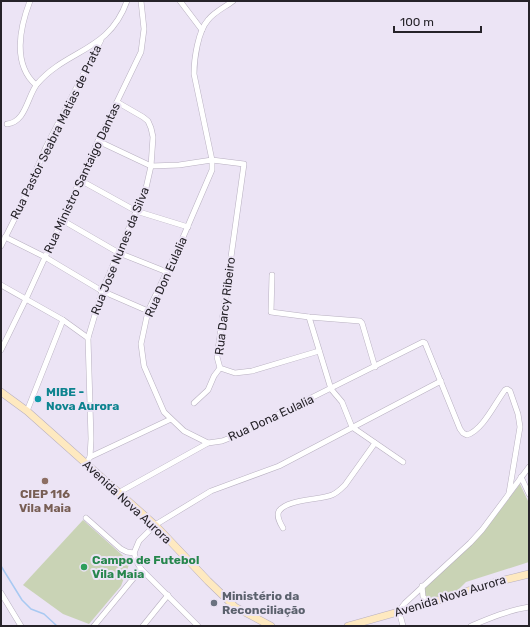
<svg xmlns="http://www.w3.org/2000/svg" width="530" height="627" font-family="Rubik,sans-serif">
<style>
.green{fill:#c9d3b5}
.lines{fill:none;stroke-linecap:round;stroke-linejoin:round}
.stream{stroke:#a8c9f2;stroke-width:1.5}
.street-casing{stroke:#b8b0c0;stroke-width:6}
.secondary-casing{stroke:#b8b0c0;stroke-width:8}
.street{stroke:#fff;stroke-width:5}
.secondary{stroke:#fee9c0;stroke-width:7}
.culture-dot{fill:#0f9aa8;stroke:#ece4f5;stroke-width:1.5}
.education-dot{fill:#8d6e63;stroke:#ece4f5;stroke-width:1.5}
.leisure-dot{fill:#2e9e5b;stroke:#ece4f5;stroke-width:1.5}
.worship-dot{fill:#6b7280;stroke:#ece4f5;stroke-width:1.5}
.labels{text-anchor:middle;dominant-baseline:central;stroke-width:4;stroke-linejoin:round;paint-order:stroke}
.street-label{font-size:12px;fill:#262329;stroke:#ece4f5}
.culture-label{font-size:12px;font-weight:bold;fill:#0d838f;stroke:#ece4f5;text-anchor:start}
.education-label{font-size:12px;font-weight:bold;fill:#785e54;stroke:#ece4f5}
.leisure-label{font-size:12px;font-weight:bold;fill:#27864d;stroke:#ece4f5;text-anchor:start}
.worship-label{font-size:12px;font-weight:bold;fill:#5b616d;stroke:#ece4f5;text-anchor:start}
</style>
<rect width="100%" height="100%" fill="#ece4f5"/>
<g class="green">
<path d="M 520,484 L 529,503 L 529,562 L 466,582 L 458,590 L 429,599 L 425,597 L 425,586 L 488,526 Z"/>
<path d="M 83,520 L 130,562 L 121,586 L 89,624 L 63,614 L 23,585 Z"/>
</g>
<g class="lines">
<path class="stream" d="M 1,566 L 22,600 L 31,609 L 44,614 L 57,626"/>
<g class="street-casing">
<g id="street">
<path d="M 30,1 C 20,27 12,64 36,85"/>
<path d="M 180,1 L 202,30"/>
<path d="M 7,124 C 26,122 27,97 37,84 C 67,49 109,52 127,1"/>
<path d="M 98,141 L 151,166 L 179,165 L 212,160 L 244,164 L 217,357 L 220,368 L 235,373 L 252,371 L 319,351"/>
<path d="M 80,180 L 136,211 L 188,227"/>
<path d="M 62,220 L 119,253 L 167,272"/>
<path d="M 5,237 L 45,257 L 102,291 L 148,311"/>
<path d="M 1,246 L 21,206 L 46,147 L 101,40"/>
<path d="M 272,275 L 271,312 L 309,317 L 360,321 L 362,323 L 375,367"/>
<path d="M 1,285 L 63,320 L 88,338"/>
<path d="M 309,317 L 331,389 L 342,402 L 352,427 L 403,462"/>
<path d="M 1,350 L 26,299 L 98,141 L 141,52 L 144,29 L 141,1"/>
<path d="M 194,403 L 208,390 L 214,376 L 220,368"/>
<path d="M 27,411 L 63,320"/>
<path d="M 208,443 L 184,431 L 164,412 L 144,366 L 141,344 L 148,311 L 181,242 L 212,170 L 212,160 L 194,74 C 194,59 198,31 208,20 C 214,12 225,7 233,1"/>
<path d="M 90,457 L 171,419"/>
<path d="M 86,464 L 90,457 L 91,439 L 88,338 L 102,291 L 146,188 L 151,166 L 153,137 L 151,128 L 148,121 L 143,117 L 117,102"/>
<path d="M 521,477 L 529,494"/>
<path d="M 118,493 L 208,443 L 222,441 L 235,436 L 423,342 L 425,343 L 460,429 L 463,433 L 467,435 C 483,430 495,403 505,390 L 507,389 L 510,391 L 518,414 L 520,427 L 509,493"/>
<path d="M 86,518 L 121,549 L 127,552 L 134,553 L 137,562 L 141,569 L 198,626"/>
<path d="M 283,528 C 280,523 276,516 279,511 C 287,499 320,500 332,495 C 337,493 341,489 345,485 L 375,443"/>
<path d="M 134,553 L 139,541 L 155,525 L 211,491 L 279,466 L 441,381"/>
<path d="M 422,586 L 423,597 L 430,603"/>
<path d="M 1,593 L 21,626"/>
<path d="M 94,626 L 141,569"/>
<path d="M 143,626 L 168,595"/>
<path d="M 403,626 L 399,611 L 405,603 L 470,543 L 482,530 L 529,467"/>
<path d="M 471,626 C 490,618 509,610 529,607"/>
</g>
</g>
<g class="secondary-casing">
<g id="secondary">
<path d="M 1,392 L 27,411 L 155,525 L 208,581 L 235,607 L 271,626"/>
<path d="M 348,626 L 430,603 L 496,582 L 529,574"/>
</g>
</g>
<use href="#street" class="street"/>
<use href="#secondary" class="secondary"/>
</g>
<circle class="culture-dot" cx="38" cy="399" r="4"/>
<circle class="education-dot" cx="45" cy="481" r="4"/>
<circle class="leisure-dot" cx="84" cy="567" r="4"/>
<circle class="worship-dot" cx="214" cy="603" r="4"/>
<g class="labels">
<g class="street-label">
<text transform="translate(56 132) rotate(-64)">Rua Pastor Seabra Matias de Prata</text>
<text transform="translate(82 178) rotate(-65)">Rua Ministro Santaigo Dantas</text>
<text transform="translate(120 251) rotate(-68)">Rua Jose Nunes da Silva</text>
<text transform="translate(166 277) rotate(-66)">Rua Don Eulalia</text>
<text transform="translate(225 306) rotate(-83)">Rua Darcy Ribeiro</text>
<text transform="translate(271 418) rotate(-25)">Rua Dona Eulalia</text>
<text transform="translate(127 502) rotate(43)">Avenida Nova Aurora</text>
<text transform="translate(450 596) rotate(-17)">Avenida Nova Aurora</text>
</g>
<g class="culture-label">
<text x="46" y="392">MIBE -<tspan x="46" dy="14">Nova Aurora</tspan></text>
</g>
<g class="education-label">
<text x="45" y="494">CIEP 116<tspan x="45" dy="14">Vila Maia</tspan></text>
</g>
<g class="leisure-label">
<text x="92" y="560">Campo de Futebol<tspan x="92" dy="14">Vila Maia</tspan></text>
</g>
<g class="worship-label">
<text x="222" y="596">Ministério da<tspan x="222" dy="14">Reconciliação</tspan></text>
</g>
</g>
<rect width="530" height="627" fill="none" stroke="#262329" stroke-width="4"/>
<path d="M394 26v6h87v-6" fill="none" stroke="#262329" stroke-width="2"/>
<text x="400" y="26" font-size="12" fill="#262329" stroke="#ece4f5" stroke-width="3" paint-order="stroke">100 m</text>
</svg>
